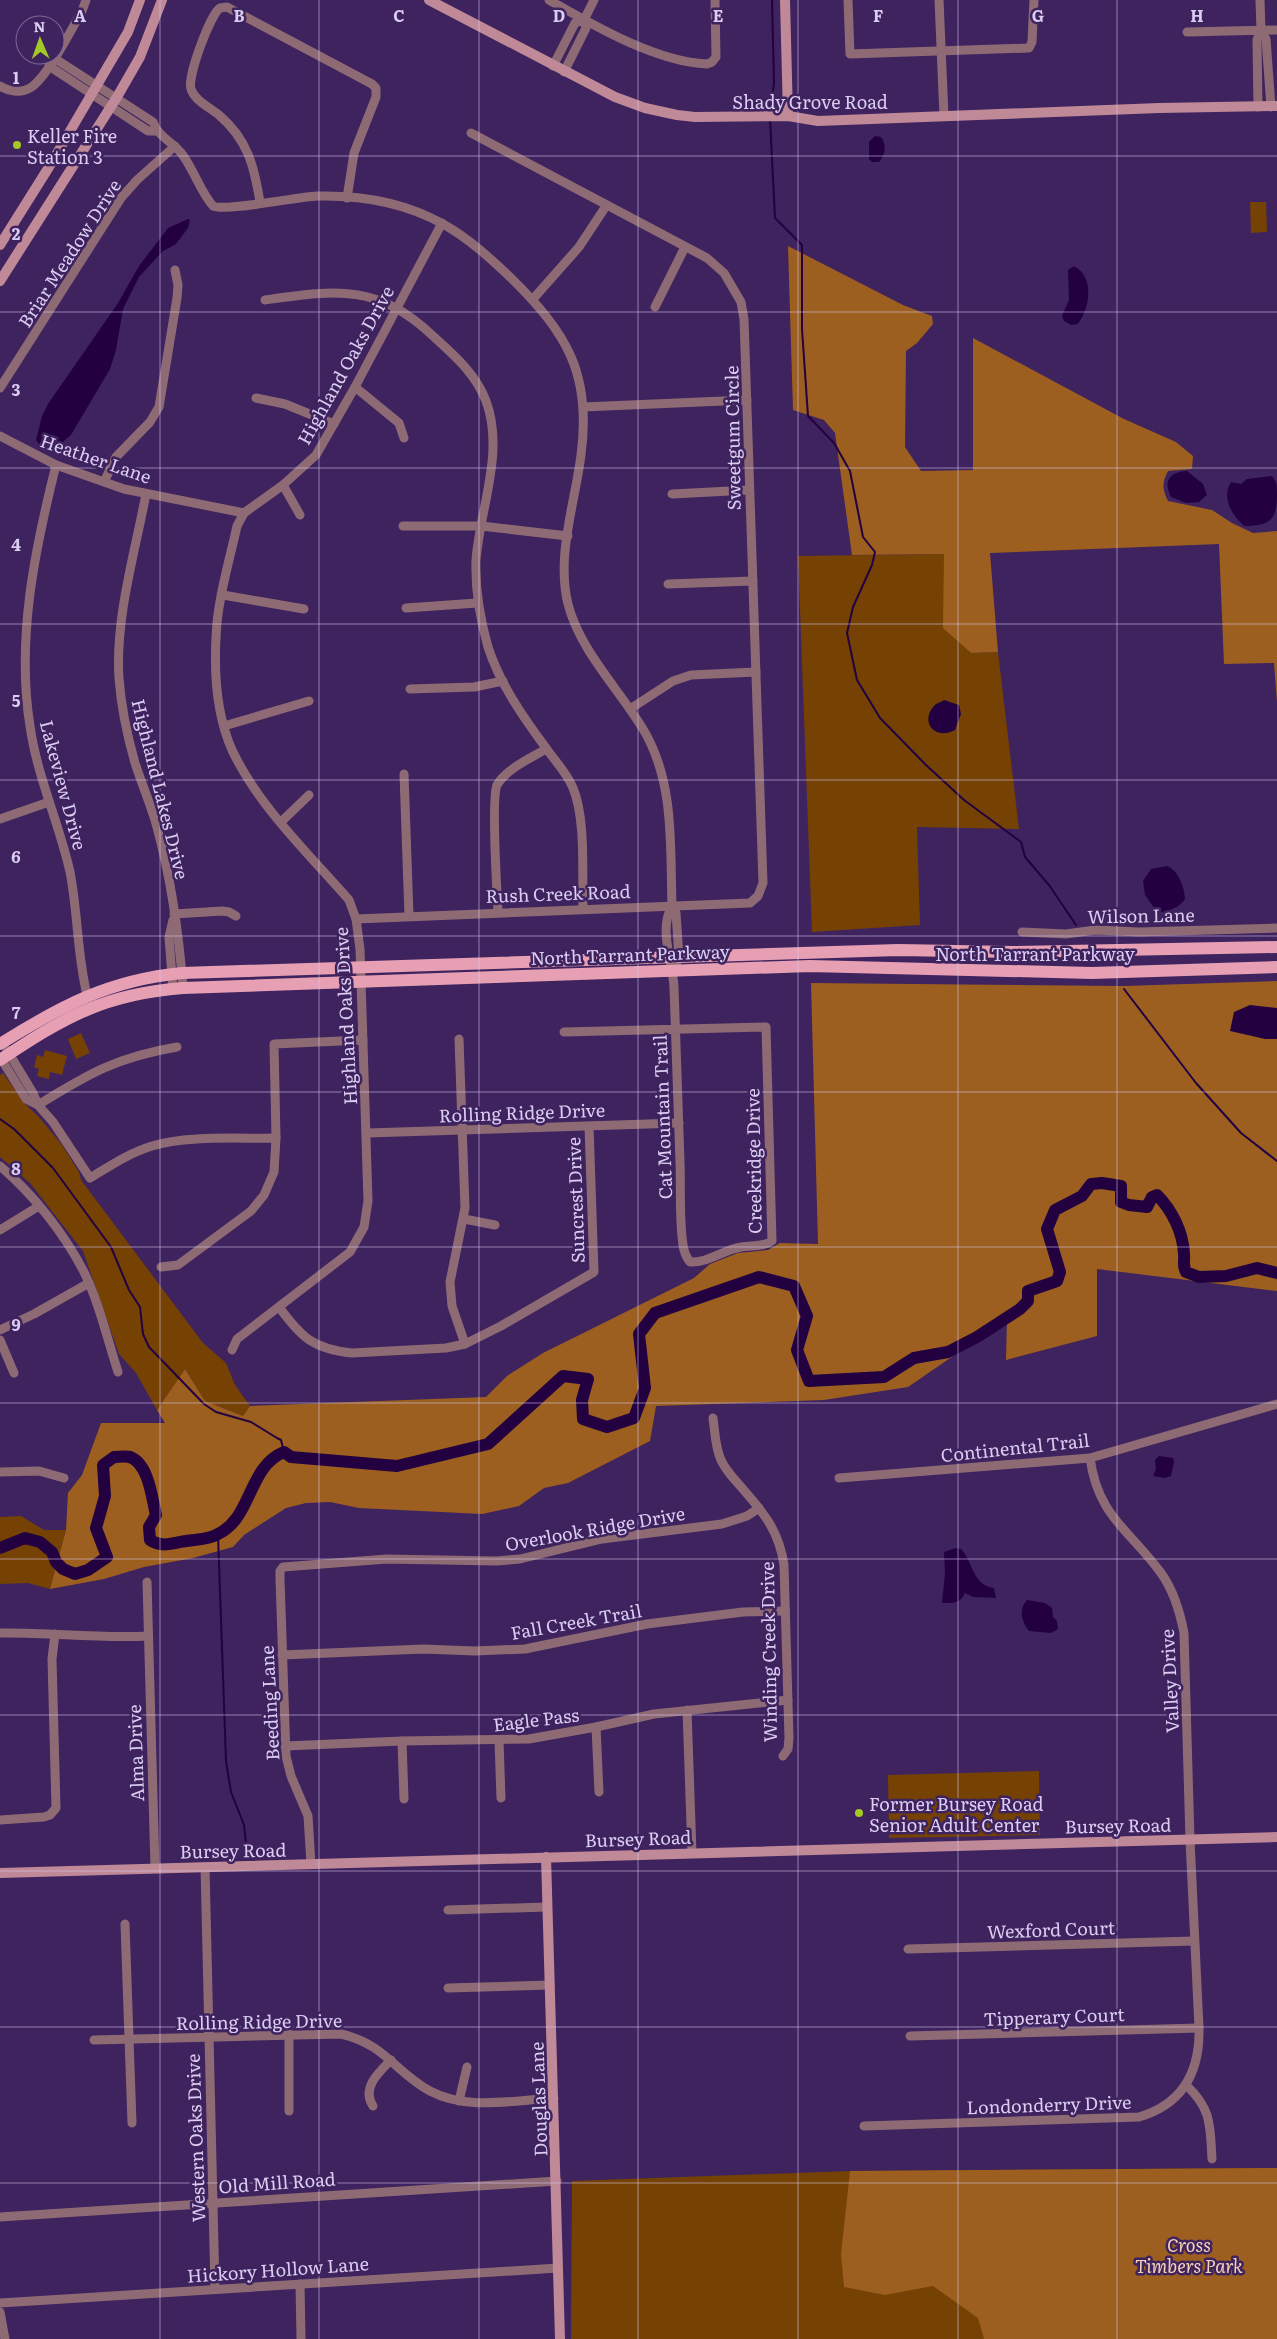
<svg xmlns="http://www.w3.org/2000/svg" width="1277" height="2339" font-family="Literata,serif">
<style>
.green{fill:#754204}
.forest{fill:#9c5f20}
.water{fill:#230141}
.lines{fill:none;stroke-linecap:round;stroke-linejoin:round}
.stream{stroke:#230141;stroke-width:2}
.river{stroke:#230141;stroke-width:12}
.street{stroke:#8e6b74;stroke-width:9}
.secondary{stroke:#c08997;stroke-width:10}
.primary{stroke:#e7a0b3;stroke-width:12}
.grid{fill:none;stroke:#dbcdf2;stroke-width:1;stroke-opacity:0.55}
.poi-dot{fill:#a4c824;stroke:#3e235e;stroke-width:2}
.labels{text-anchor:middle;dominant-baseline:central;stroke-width:5;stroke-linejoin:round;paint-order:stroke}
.street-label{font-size:18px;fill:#dbcdf2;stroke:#3e235e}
.poi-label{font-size:18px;fill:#dbcdf2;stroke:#3e235e;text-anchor:start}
.park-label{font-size:18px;font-style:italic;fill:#f6d3b5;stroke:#3e235e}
.grid-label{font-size:16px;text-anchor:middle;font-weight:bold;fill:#dbcdf2;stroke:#3e235e;stroke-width:5;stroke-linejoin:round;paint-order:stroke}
</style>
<rect width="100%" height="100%" fill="#3e235e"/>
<g class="green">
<path d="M 1250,202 L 1266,202 L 1267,232 L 1251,233 Z"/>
<path d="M 944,554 L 944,628 L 971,653 L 998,652 L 1019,829 L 917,827 L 920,925 L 812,932 L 798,556 Z"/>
<path d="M 81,1033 L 90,1053 L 76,1059 L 68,1039 Z"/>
<path d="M 45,1050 L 67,1056 L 62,1075 L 50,1072 L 49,1079 L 37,1076 L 39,1069 L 34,1067 L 37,1055 L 43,1057 Z"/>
<path d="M 3,1073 L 24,1103 L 39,1117 L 62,1145 L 79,1172 L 81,1180 L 203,1343 L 226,1363 L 235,1385 L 250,1406 L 243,1416 L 205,1401 L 185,1369 L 157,1410 L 136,1373 L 119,1354 L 83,1251 L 30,1183 L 0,1157 L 0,1075 Z"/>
<path d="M 21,1516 L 44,1530 L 66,1530 L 50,1589 L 28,1583 L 0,1584 L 0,1517 Z"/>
<path d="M 1039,1771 L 1040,1835 L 889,1838 L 888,1775 Z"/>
<path d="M 1277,2168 L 1277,2339 L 571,2339 L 572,2181 L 850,2171 Z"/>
</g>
<g class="forest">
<path d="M 788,246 L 903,305 L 932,316 L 933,324 L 917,343 L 906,351 L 905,447 L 921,471 L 973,470 L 973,338 L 1124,419 L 1176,442 L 1193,456 L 1192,469 L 1168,471 C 1162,482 1162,489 1168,501 L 1212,510 L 1232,523 L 1253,533 L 1277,531 L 1277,702 L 1274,663 L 1224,664 L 1219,544 L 990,553 L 998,652 L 971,653 L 943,628 L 944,554 L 852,555 L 835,433 L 824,420 L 793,410 Z"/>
<path d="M 1277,981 L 1277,1291 L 1097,1269 L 1097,1336 L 1006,1360 L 1007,1319 L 908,1387 L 824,1400 L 656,1406 L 650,1441 L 568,1483 L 544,1488 L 519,1506 L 482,1514 L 359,1508 L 330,1502 L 306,1503 L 286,1508 L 244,1535 L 233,1547 L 193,1558 L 144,1567 L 104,1579 L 50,1589 L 66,1530 L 68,1493 L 82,1475 L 101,1423 L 165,1423 L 157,1410 L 185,1369 L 205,1401 L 243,1416 L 250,1406 L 486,1397 L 507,1376 L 543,1353 L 694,1278 L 710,1264 L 738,1253 L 768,1250 L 780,1243 L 818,1244 L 811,983 L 1123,986 Z"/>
<path d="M 1277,2168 L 1277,2339 L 984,2339 L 978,2318 L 933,2286 L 885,2295 L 844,2287 L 841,2254 L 850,2171 Z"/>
</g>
<g class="water">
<path d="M 875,136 L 881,137 C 887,145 885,155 879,162 L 872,162 L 869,159 L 869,142 Z"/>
<path d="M 188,219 L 190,220 L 188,228 L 176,244 L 163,251 L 139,277 L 123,309 L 116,350 L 110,369 L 71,435 L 58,446 L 39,444 L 36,440 L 42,416 L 48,404 L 118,303 L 139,266 L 168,228 Z"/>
<path d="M 1074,266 C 1095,277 1090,308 1078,324 L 1071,325 L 1064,321 L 1062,316 L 1069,300 L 1068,270 Z"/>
<path d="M 1187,471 L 1203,484 L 1207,495 L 1199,502 L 1186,503 L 1171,497 C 1163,481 1169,472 1187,471 Z"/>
<path d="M 1272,476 C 1277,482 1277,486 1277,494 C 1277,520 1270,526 1244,526 C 1232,515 1221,498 1231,482 L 1241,484 L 1247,479 Z"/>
<path d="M 944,700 L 959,705 L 961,714 L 955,730 C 934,741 920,721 934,706 C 936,703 940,703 944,700 Z"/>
<path d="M 1167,866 C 1179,871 1184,887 1185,899 C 1180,907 1166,913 1157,912 L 1145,895 L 1143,881 L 1151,869 Z"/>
<path d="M 1250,1005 L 1277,1008 L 1277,1039 L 1265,1039 L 1230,1031 L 1234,1012 Z"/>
<path d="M 1159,1456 L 1173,1458 L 1174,1462 L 1171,1476 L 1165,1478 L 1153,1476 L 1156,1469 L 1155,1460 Z"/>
<path d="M 956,1548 L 961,1549 C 974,1563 972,1585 994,1588 L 996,1598 L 973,1597 L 965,1593 C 960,1604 953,1603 942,1603 L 945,1573 L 944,1552 Z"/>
<path d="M 1027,1600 L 1045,1603 L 1052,1608 L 1053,1617 L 1057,1621 L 1058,1629 L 1051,1633 L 1029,1631 C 1022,1622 1018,1610 1027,1600 Z"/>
</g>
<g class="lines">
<g class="stream">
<path d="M 770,112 L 774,83 L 772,0"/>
<path d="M 770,119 L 775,218 L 802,245 L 802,329 L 808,416 L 834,443 L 850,471 L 863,537 L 875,552 L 872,565 L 853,607 L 847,633 L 857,680 L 880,718 L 926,765 L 964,800 L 1021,842 L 1025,857 L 1049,885 L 1076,925"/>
<path d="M 1124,989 L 1196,1083 L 1241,1133 L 1277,1161"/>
<path d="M 0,1119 L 14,1129 L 53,1168 L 111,1247 L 129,1290 L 140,1307 L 143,1334 L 149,1347 L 204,1404 L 216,1412 L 251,1422 L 277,1438 L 281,1440 L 284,1452"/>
<path d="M 218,1535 L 226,1761 L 231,1792 L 244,1825 L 247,1853"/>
</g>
<path class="river" d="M 0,1548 L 25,1538 L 40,1542 L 52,1552 L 56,1562 L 63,1569 L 75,1574 L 88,1570 L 107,1557 L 96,1528 L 105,1496 L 103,1465 L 114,1457 C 118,1457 125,1456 130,1457 C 149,1464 152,1499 156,1515 L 149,1527 L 150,1540 C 162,1548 173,1543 186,1541 C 196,1539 207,1540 216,1535 C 253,1519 247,1467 284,1452 L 291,1457 L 397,1466 L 488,1444 L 563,1376 L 588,1379 L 582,1400 L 583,1419 L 607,1427 L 634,1418 L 645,1388 L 639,1334 L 655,1313 L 759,1277 L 794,1286 L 807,1316 L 797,1350 L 809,1381 L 884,1377 L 914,1358 L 948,1352 L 977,1337 L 1020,1309 L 1028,1301 L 1028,1291 L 1057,1281 L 1060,1272 L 1047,1229 L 1055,1210 L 1082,1196 L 1091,1184 L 1102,1183 L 1121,1186 L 1121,1202 L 1129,1205 L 1147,1207 L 1152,1197 L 1157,1195 C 1172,1210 1183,1232 1184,1254 C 1185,1262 1182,1264 1186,1272 L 1199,1277 L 1226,1276 L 1257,1268 L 1277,1273"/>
<g class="street">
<path d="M 549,0 C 593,25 656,62 707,64 L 712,62 L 716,57 L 715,0"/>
<path d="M 848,0 L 850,54 L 1029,48 L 1032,42 L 1034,0"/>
<path d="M 939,0 L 944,116"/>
<path d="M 1260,0 L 1261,30 L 1266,39 L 1271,107"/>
<path d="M 584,20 L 594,0"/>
<path d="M 1187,32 L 1277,30"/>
<path d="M 54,58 L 153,122 C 158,137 173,142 182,154 C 194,170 201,193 213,206 C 225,212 296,197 317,196 C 361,195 404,202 443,224 C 468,238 489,257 510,277 C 566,332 592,373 581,455 C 575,503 556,556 568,604 C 580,651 619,689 643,729 C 675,782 670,846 672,906 L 676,913 L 679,957 L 677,962"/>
<path d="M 49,66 L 148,131 L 156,131"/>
<path d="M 553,66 L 575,23 L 584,20 L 586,28 L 564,72"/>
<path d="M 0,86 C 8,91 20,94 30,88 C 47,78 71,30 82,11 L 86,0"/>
<path d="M 1258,107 L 1257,40 L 1261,30"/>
<path d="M 260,202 C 254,166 248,140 219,115 C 209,107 195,101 191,89 C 187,77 210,15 220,8 L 227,7 L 372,84 L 376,88 L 376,97 L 354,153 L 347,198"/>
<path d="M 533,299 L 579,247 L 606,206"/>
<path d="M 265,300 C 336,290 377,283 433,336 C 454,355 476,374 486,401 C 505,452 480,508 476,560 C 475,589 480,619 488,647 C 500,684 523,717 546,748 C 555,761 567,773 573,788 C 586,819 582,873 583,908"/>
<path d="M 655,307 L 685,247"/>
<path d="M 355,387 L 399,423 L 404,438"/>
<path d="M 0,388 L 121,198 L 137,180 L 175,146"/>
<path d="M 256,398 L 285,404 L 334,424"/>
<path d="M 583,407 L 747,400"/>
<path d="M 0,436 L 56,465 L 124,489 L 244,513"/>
<path d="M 56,465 C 35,549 16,639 30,726 C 37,776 59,823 70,872 C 78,913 77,954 87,995"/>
<path d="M 104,482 L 116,457 L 150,422 L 159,407 L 177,298 L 178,285 L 175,270"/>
<path d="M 283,485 L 300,515"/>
<path d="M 146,494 C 135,552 115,619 119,678 C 121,706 127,735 135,763 C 142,785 151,805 157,827 C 171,879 179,935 183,988"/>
<path d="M 672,494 L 749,490"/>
<path d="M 403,526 L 481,526 L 568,536"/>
<path d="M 668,584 L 753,581"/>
<path d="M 223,595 L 304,609"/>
<path d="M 406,608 L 477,603"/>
<path d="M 410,689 L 474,687 L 503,681"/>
<path d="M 630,709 L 673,681 L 691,675 L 756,672"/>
<path d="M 224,726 L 309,701"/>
<path d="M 404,774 L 409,916"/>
<path d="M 0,819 L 49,802"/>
<path d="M 281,822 L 309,795"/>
<path d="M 498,912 C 497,891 491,799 497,785 C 506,769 531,758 546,749"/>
<path d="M 174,914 L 222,911 L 229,912 L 236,916"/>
<path d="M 356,919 L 750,903 L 758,896 L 763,883 L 744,319 L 741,302 L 724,273 L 707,258 L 471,133"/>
<path d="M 1022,932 L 1066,934 L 1095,930 L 1139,932 L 1277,928"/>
<path d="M 173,989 L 169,937 L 173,920"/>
<path d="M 564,1032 L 766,1027 L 772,1241 C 764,1247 751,1245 741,1247 C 723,1250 708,1263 690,1262 C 686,1257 684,1252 683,1245 C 679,1218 681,1189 680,1162 C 678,1103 676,1045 674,987 C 673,962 658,930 672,906"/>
<path d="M 459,1039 L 465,1208 L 450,1282 L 452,1306 L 465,1344"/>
<path d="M 7,1050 L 33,1093 L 38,1105 L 53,1122 L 90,1178 C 110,1166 129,1153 152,1146 C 186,1135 239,1139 276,1138"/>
<path d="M 0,1057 L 26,1099 L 38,1105"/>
<path d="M 38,1105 C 88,1074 117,1057 177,1047"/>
<path d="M 367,1133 L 679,1123"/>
<path d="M 0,1166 C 33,1194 63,1232 83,1270 C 99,1302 107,1338 118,1372"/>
<path d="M 464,1219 L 495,1225"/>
<path d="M 0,1230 L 39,1206"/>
<path d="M 161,1267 L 178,1265 L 251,1211 L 264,1195 L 274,1172 L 276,1138 L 274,1044 L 363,1040"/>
<path d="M 279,1307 C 301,1337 313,1349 352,1353 L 446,1348 L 465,1344 L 501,1326 L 594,1272 L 589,1126"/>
<path d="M 0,1330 L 34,1314 L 89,1283"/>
<path d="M 0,1340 L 14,1373"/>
<path d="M 232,1350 L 237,1339 L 350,1252 L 364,1227 L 368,1201 L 360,949 L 356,919 L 349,900 C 308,853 259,807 232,750 C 217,716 214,675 216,638 C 217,601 229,563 237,526 L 244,513 L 283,485 L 316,455 L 355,387 L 442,223"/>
<path d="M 713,1418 C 715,1432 715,1447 721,1460 C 726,1471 734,1479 742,1488 C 764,1513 779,1531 784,1565 L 789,1738 L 788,1749 L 783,1756"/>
<path d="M 0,1472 L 39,1471 L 64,1478"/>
<path d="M 839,1478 L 1090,1458 L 1277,1404"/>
<path d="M 147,1582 L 155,1868"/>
<path d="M 0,1633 C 49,1632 98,1639 148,1636"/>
<path d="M 282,1655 L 423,1649 L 475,1651 L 525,1649 L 647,1624 L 743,1612 L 785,1611"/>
<path d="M 687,1710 L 692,1853"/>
<path d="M 596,1727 L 599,1792"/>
<path d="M 402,1741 L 404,1799"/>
<path d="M 499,1741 L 501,1798"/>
<path d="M 285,1746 L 402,1741 L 529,1739 L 596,1727 L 654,1714 L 788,1700"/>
<path d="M 0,1820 L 44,1817 L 50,1815 L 56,1808 L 52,1659 L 55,1634"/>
<path d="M 311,1864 L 308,1816 L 291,1776 L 286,1756 L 280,1579 L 280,1571 L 283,1567 L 387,1559 L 497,1561 L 520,1559 L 602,1539 L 722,1524 L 747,1516 L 759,1508"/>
<path d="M 205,1867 L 215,2289"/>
<path d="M 448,1910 L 547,1907"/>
<path d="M 125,1924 L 132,2123"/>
<path d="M 908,1949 L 1194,1941"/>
<path d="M 448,1988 L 550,1985"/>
<path d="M 289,2034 L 289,2111"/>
<path d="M 910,2036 L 1199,2028"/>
<path d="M 94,2040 L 341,2034 C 385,2044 395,2072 430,2091 C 467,2111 514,2100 554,2098"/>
<path d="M 1186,2085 C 1212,2109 1210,2126 1212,2159"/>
<path d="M 459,2101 L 467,2067"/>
<path d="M 373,2106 C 361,2088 379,2072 391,2060"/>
<path d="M 864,2126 L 1139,2117 C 1183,2104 1200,2072 1199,2028 L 1190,1840 L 1184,1633 C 1180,1612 1174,1591 1161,1573 C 1130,1530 1098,1517 1090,1458"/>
<path d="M 0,2217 L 557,2181"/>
<path d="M 300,2284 L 301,2339"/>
<path d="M 0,2303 L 558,2268"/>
<path d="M 0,2312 L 5,2339"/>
</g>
<g class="secondary">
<path d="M 429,0 L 615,97 L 645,108 L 677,115 L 695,117 L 788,116 L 818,121 L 1159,108 L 1277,106"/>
<path d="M 785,0 L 788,116"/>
<path d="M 0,245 L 49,167 L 128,32 L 140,0"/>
<path d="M 0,281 L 117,97 L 140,57 L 162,0"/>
<path d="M 546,1857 L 560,2339"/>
<path d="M 0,1873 L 1277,1837"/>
</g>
<g class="primary">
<path d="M 0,1044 C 61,1006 109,980 182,973 L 898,950 L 1013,952 L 1277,947"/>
<path d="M 0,1060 C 65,1017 104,994 183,988 L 810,966 L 1092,973 L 1277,967"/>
</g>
</g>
<path class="grid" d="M 160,0 L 160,2339M 319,0 L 319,2339M 479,0 L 479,2339M 638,0 L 638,2339M 798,0 L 798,2339M 958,0 L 958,2339M 1117,0 L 1117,2339M 0,156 L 1277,156M 0,312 L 1277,312M 0,468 L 1277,468M 0,624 L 1277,624M 0,780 L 1277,780M 0,936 L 1277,936M 0,1092 L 1277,1092M 0,1247 L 1277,1247M 0,1403 L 1277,1403M 0,1559 L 1277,1559M 0,1715 L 1277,1715M 0,1871 L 1277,1871M 0,2027 L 1277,2027M 0,2183 L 1277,2183"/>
<g class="poi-dot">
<circle cx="17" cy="145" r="5"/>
<circle cx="859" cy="1813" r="5"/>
</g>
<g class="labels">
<g class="street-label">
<text x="810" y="101">Shady Grove Road</text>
<text transform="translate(69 253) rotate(-57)">Briar Meadow Drive</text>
<text transform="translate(345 365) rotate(-61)">Highland Oaks Drive</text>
<text transform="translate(732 438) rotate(-91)">Sweetgum Circle</text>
<text transform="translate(96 458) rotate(19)">Heather Lane</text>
<text transform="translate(64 785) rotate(75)">Lakeview Drive</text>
<text transform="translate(161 789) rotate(76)">Highland Lakes Drive</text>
<text transform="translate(558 893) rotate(-2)">Rush Creek Road</text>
<text transform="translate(1141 915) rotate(-1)">Wilson Lane</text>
<text x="1035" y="953">North Tarrant Parkway</text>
<text transform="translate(630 954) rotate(-2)">North Tarrant Parkway</text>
<text transform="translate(345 1016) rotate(-93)">Highland Oaks Drive</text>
<text transform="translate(522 1112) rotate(-2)">Rolling Ridge Drive</text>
<text transform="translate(662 1117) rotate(-92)">Cat Mountain Trail</text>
<text transform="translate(753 1161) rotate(-91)">Creekridge Drive</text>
<text transform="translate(575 1200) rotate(-92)">Suncrest Drive</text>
<text transform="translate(1015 1447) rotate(-6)">Continental Trail</text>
<text transform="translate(595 1528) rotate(-10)">Overlook Ridge Drive</text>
<text transform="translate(576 1621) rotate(-10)">Fall Creek Trail</text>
<text transform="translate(768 1652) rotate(-91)">Winding Creek Drive</text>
<text transform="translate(1169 1681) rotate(-93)">Valley Drive</text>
<text transform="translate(269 1703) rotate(-93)">Beeding Lane</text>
<text transform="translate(536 1719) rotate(-7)">Eagle Pass</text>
<text transform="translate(135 1753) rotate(-92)">Alma Drive</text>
<text transform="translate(1118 1825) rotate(-1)">Bursey Road</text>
<text transform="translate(638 1838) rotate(-2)">Bursey Road</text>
<text transform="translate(233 1850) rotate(-1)">Bursey Road</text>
<text transform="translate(1051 1929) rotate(-2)">Wexford Court</text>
<text transform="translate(1054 2016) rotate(-2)">Tipperary Court</text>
<text transform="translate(259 2021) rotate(-1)">Rolling Ridge Drive</text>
<text transform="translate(538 2099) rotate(-92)">Douglas Lane</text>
<text transform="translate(1049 2104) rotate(-2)">Londonderry Drive</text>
<text transform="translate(195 2138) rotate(-92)">Western Oaks Drive</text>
<text transform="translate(277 2182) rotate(-4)">Old Mill Road</text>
<text transform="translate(278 2269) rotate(-4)">Hickory Hollow Lane</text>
</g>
<g class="poi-label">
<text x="27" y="135">Keller Fire<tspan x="27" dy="21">Station 3</tspan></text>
<text x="869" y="1803">Former Bursey Road<tspan x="869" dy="21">Senior Adult Center</tspan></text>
</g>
<g class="park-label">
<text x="1189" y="2244">Cross<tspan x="1189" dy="21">Timbers Park</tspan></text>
</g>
</g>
<g class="grid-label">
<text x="80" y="22">A</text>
<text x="239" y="22">B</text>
<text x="399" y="22">C</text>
<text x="559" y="22">D</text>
<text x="718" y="22">E</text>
<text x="878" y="22">F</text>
<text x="1038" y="22">G</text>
<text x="1197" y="22">H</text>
<text x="16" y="84">1</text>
<text x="16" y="240">2</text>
<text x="16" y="396">3</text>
<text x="16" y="551">4</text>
<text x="16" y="707">5</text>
<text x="16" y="863">6</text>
<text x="16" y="1019">7</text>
<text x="16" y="1175">8</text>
<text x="16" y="1331">9</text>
</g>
<g transform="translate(40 40) rotate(358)"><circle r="24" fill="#3e235e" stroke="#7d6799"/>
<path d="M0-4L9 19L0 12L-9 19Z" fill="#a4c824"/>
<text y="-8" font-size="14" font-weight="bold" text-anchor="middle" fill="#dbcdf2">N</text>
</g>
</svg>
